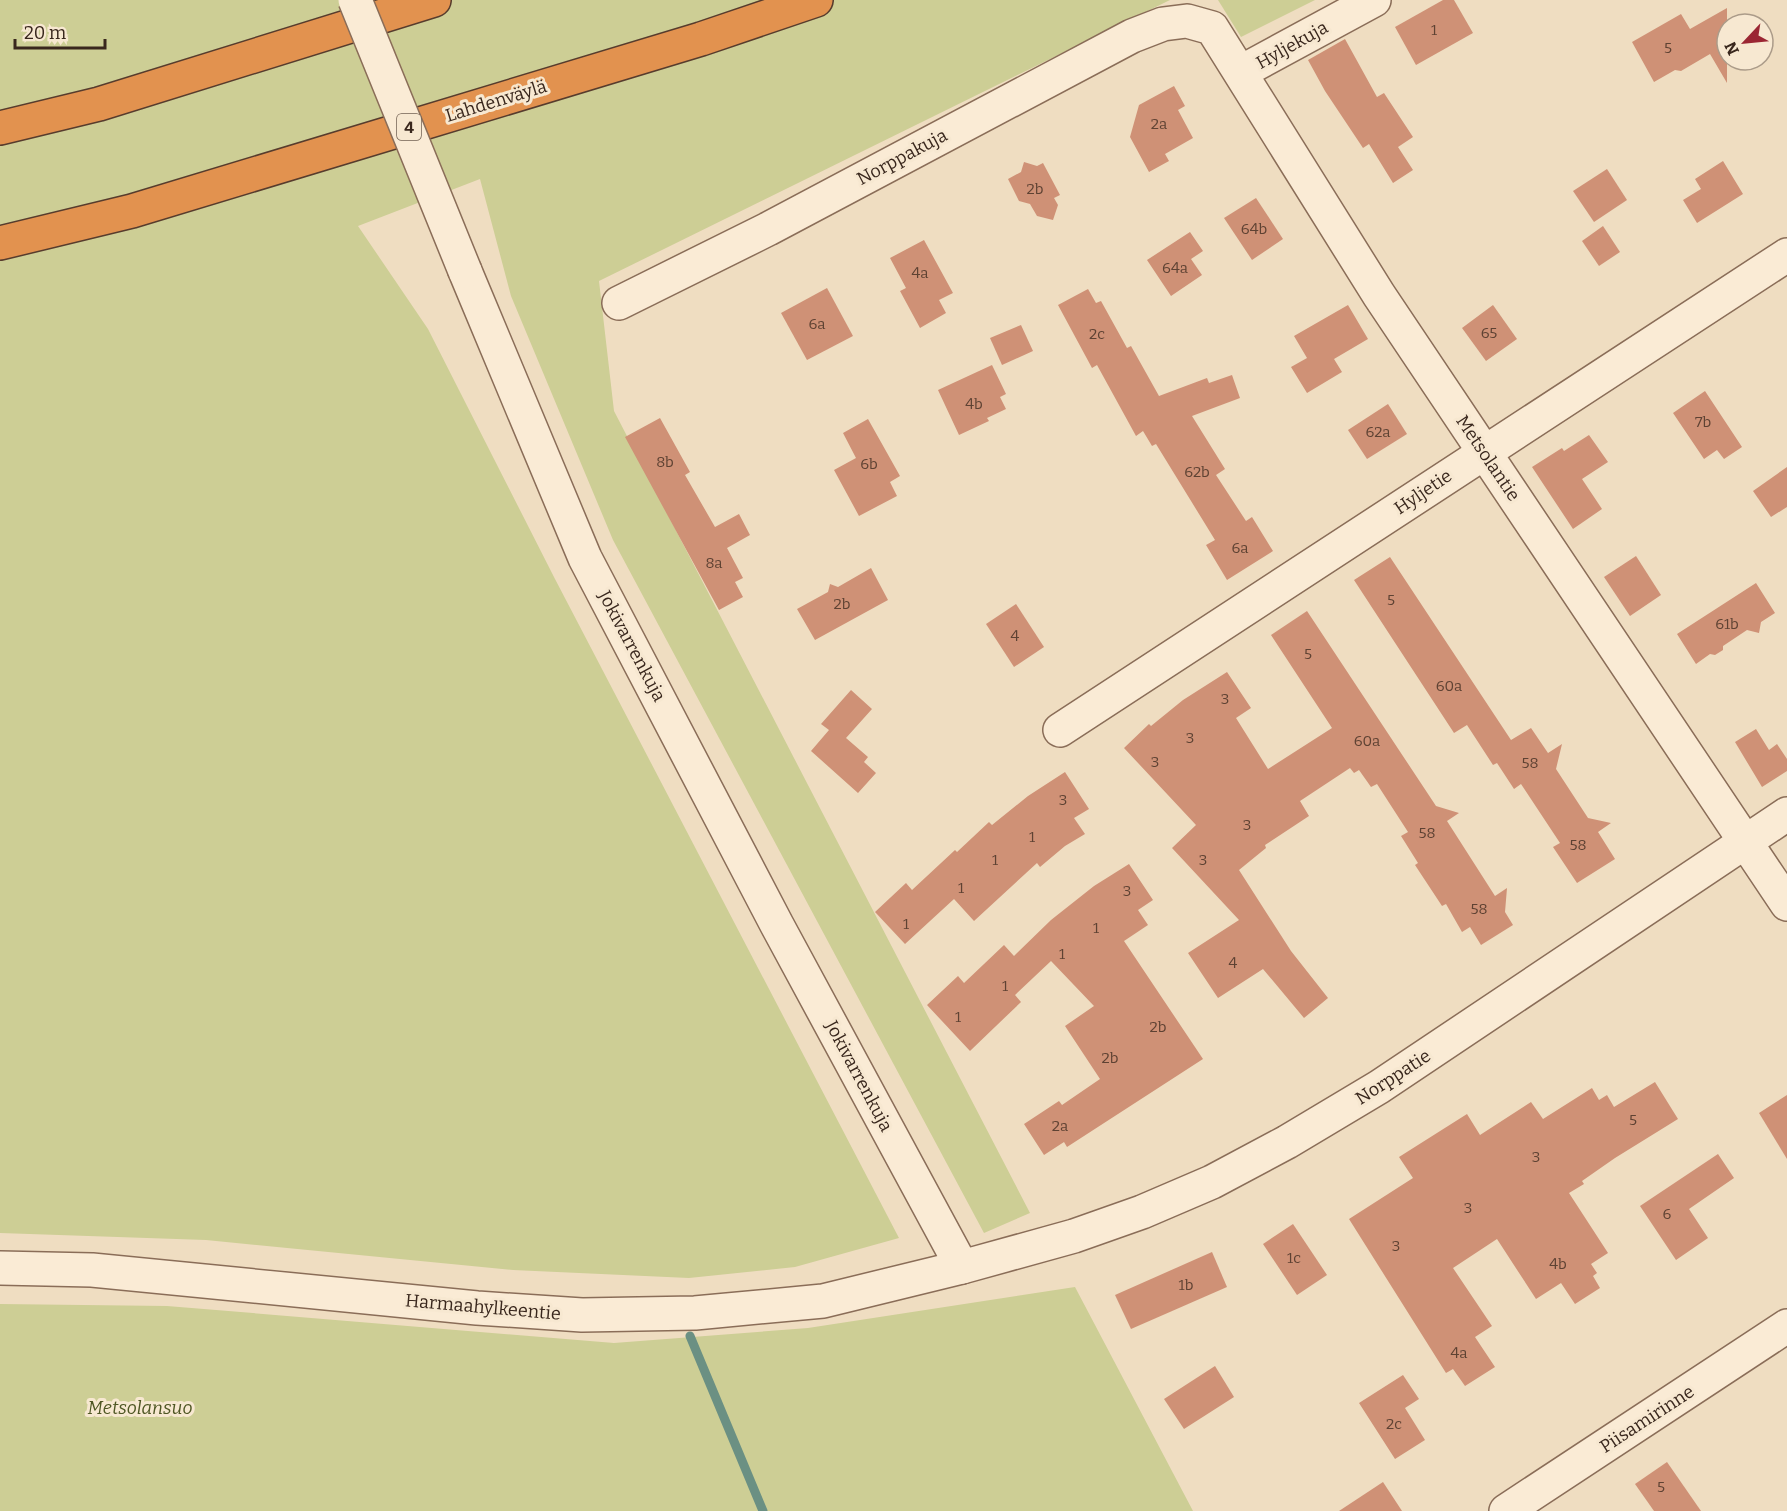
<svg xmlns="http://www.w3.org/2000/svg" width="1787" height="1511" font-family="Bitter,serif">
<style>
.green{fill:#cdce95}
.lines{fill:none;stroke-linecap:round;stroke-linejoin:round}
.stream{stroke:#6b9083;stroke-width:9}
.building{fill:#cf9176}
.minor-casing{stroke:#8a6d58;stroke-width:36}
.highway-casing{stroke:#573c2d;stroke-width:36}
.minor{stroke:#faebd5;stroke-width:33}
.highway{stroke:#e2924f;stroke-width:33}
.minor-bridge-casing{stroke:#8a6d58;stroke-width:36;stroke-linecap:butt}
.minor-bridge{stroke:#faebd5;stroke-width:33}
.labels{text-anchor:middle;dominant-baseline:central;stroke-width:6;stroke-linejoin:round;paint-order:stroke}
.number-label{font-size:15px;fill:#5e4233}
.shield{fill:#f7e8d1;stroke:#726153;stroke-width:1.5}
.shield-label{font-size:16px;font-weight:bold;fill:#39271d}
.street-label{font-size:18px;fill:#39271d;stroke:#f7e8d1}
.park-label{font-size:18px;font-style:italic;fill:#4e5623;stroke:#f7e8d1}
</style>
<rect width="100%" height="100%" fill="#efddc1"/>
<g class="green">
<path d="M 0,0 L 1170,0 L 599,281 L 614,411 L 1030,1213 L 984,1233 L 613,540 L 511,296 L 480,179 L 358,226 L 428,329 L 555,579 L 899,1238 L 795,1267 L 689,1278 L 513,1270 L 206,1240 L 0,1233 Z"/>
<path d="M 1218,0 L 1315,0 L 1241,37 Z"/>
<path d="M 1075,1287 L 1193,1511 L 0,1511 L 0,1304 L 167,1306 L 614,1343 L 808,1328 Z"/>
</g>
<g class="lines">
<path class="stream" d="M 690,1336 L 763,1511"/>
</g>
<g class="building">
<path d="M 1443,0 L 1454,0 L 1473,33 L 1416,65 L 1395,27 Z"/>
<path d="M 1727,8 L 1727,83 L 1710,54 L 1681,71 L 1675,70 L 1654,82 L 1632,42 L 1681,14 L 1690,29 Z"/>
<path d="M 1345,39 L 1377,97 L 1384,93 L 1413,137 L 1398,147 L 1413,170 L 1393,183 L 1369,144 L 1363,148 L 1325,91 L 1308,60 Z"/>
<path d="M 1174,86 L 1185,106 L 1178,110 L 1193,138 L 1165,154 L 1169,161 L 1149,172 L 1130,137 L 1139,105 Z"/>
<path d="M 1723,161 L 1743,194 L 1697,223 L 1683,200 L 1701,189 L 1695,179 Z"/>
<path d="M 1024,162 L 1037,166 L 1043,163 L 1060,195 L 1054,198 L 1058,205 L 1053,220 L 1037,216 L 1030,204 L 1019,201 L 1008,179 L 1021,172 Z"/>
<path d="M 1607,169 L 1627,200 L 1594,222 L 1573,191 Z"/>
<path d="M 1256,198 L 1283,239 L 1252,260 L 1224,218 Z"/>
<path d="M 1603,226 L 1620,252 L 1599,266 L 1582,241 Z"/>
<path d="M 1190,232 L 1203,251 L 1191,259 L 1202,275 L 1171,296 L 1147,260 Z"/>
<path d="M 924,240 L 953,293 L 939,300 L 946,313 L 920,328 L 900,291 L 906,288 L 890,258 Z"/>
<path d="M 827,288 L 853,336 L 807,360 L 781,313 Z"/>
<path d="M 1088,289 L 1096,303 L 1101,301 L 1127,348 L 1131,346 L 1159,396 L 1207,378 L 1209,383 L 1232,375 L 1240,398 L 1192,416 L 1225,469 L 1216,475 L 1246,521 L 1252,517 L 1273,551 L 1227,580 L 1206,545 L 1215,540 L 1156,444 L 1152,446 L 1143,431 L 1136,436 L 1097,365 L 1092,368 L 1058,305 Z"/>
<path d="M 1348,305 L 1368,339 L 1334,359 L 1342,372 L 1307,393 L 1291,367 L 1307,358 L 1294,336 Z"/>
<path d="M 1493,305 L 1517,339 L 1486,361 L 1462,328 Z"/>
<path d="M 1021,325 L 1033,351 L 1002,365 L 990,338 Z"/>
<path d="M 992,365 L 1006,394 L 1000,397 L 1006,409 L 987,418 L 989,421 L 959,435 L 938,390 Z"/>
<path d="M 1705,391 L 1742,447 L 1724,459 L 1717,450 L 1704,459 L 1673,413 Z"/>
<path d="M 1388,404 L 1407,434 L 1367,459 L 1348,430 Z"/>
<path d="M 660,418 L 690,472 L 685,475 L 715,527 L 739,514 L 750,535 L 727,548 L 743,578 L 735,582 L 743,597 L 719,610 L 625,437 Z"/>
<path d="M 868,419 L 900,476 L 890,482 L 897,496 L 859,516 L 834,470 L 856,458 L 843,433 Z"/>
<path d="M 1589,435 L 1608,462 L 1582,479 L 1602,509 L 1573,529 L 1532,467 L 1562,448 L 1564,451 Z"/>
<path d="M 1787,467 L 1787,507 L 1771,517 L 1753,491 Z"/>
<path d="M 1636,556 L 1661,595 L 1630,616 L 1604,577 Z"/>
<path d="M 1390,557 L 1511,740 L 1531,728 L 1548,753 L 1562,744 L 1556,769 L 1588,818 L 1611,823 L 1598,832 L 1615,859 L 1577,883 L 1553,847 L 1560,843 L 1521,784 L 1514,789 L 1497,763 L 1493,765 L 1467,725 L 1454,733 L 1354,580 Z"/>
<path d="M 871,568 L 888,600 L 815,640 L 797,609 L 828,592 L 830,584 L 838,587 Z"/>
<path d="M 1756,583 L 1775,613 L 1761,622 L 1759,633 L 1747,630 L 1723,646 L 1723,650 L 1715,655 L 1710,654 L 1696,664 L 1677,634 Z"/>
<path d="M 1016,604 L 1044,647 L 1014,667 L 986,624 Z"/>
<path d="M 1307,611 L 1436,806 L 1459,813 L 1447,821 L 1495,896 L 1507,888 L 1505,912 L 1513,925 L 1481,945 L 1470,927 L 1462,932 L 1446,904 L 1442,906 L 1415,865 L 1418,863 L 1401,836 L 1408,832 L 1377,784 L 1371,787 L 1359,770 L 1354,773 L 1350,768 L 1300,801 L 1309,816 L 1265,845 L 1266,848 L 1239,870 L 1291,951 L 1328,998 L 1304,1018 L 1263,969 L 1218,998 L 1188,953 L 1239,920 L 1172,848 L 1196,825 L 1124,748 L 1149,724 L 1151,726 L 1183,700 L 1227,672 L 1251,708 L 1236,718 L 1268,769 L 1332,728 L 1271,635 Z"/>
<path d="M 851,690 L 872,709 L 846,738 L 868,757 L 864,762 L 876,773 L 858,793 L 811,751 L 829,730 L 821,724 Z"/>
<path d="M 1756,729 L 1769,750 L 1777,744 L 1787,759 L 1787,771 L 1762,787 L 1735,742 Z"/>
<path d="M 1065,772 L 1089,809 L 1074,818 L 1085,834 L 1065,846 L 1040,867 L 1037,863 L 974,921 L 954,899 L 905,944 L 875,912 L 906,883 L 912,890 L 955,850 L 957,852 L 989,822 L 992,825 L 1028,796 Z"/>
<path d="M 1129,864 L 1153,900 L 1138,910 L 1148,925 L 1124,941 L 1203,1059 L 1067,1147 L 1064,1142 L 1044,1155 L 1024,1124 L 1059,1101 L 1062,1105 L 1100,1079 L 1065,1026 L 1094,1006 L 1051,961 L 1015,995 L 1021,1002 L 970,1051 L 927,1005 L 958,976 L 964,983 L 1004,945 L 1014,956 L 1051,920 L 1094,886 Z"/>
<path d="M 1655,1082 L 1678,1119 L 1615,1158 L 1582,1181 L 1584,1184 L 1569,1193 L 1608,1253 L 1591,1264 L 1597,1273 L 1593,1276 L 1600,1288 L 1575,1304 L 1561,1283 L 1536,1299 L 1497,1239 L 1453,1268 L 1492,1326 L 1475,1337 L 1495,1367 L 1465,1386 L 1453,1369 L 1446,1373 L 1349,1219 L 1413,1178 L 1399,1157 L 1467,1114 L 1480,1135 L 1531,1102 L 1543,1119 L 1592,1088 L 1599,1100 L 1607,1095 L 1614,1107 Z"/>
<path d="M 1787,1095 L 1787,1159 L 1759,1113 Z"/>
<path d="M 1718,1154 L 1734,1178 L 1689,1209 L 1708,1238 L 1676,1260 L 1640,1206 Z"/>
<path d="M 1293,1224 L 1327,1275 L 1297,1295 L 1263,1244 Z"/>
<path d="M 1212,1252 L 1227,1287 L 1131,1329 L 1115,1295 Z"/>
<path d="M 1215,1366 L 1234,1397 L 1184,1429 L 1164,1399 Z"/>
<path d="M 1403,1375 L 1419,1399 L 1405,1408 L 1425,1440 L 1395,1459 L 1359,1403 Z"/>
<path d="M 1667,1462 L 1701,1511 L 1654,1511 L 1635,1484 Z"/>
<path d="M 1383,1482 L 1402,1511 L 1339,1511 Z"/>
</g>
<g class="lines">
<g class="minor-casing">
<g id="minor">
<path d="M 1241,72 L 1374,0"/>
<path d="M 465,271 L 585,558 L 777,925 L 962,1267"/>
<path d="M 619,303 L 768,229 L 1132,36 L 1163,24 L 1187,21 L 1212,28 L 1379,295 L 1787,904"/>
<path d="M 1060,730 L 1787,255"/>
<path d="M 0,1268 L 92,1270 L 477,1308 L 582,1315 L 695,1313 L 823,1301 L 962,1267 L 1074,1236 L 1142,1212 L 1212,1182 L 1287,1142 L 1379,1087 L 1787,814"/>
<path d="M 1506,1511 L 1787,1326"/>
</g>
</g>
<g class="highway-casing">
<g id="highway">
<path d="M 0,128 L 99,104 L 434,0"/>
<path d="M 0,243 L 132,211 L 701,39 L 816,0"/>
</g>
</g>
<use href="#minor" class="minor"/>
<use href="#highway" class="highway"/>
<g class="minor-bridge-casing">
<path id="minor-bridge" d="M 355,0 L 465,271"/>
</g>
<use href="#minor-bridge" class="minor-bridge"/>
</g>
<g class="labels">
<g class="number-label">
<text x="1434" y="30">1</text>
<text x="1668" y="48">5</text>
<text x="1159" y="124">2a</text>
<text x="1035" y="189">2b</text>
<text x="1254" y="229">64b</text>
<text x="1175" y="268">64a</text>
<text x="920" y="273">4a</text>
<text x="817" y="324">6a</text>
<text x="1489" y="333">65</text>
<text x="1097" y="334">2c</text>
<text x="974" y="404">4b</text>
<text x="1703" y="422">7b</text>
<text x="1378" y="432">62a</text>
<text x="665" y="462">8b</text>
<text x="869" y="464">6b</text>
<text x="1197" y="472">62b</text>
<text x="1240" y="548">6a</text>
<text x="714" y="563">8a</text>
<text x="1391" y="600">5</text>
<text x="842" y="604">2b</text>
<text x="1727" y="624">61b</text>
<text x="1015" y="636">4</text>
<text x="1308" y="654">5</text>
<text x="1449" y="686">60a</text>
<text x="1225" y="699">3</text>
<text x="1190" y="738">3</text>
<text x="1367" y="741">60a</text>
<text x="1155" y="762">3</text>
<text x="1530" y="763">58</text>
<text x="1063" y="800">3</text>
<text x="1247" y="825">3</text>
<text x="1427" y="833">58</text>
<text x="1032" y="837">1</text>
<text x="1578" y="845">58</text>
<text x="995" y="860">1</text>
<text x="1203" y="860">3</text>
<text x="961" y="888">1</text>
<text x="1127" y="891">3</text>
<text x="1479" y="909">58</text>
<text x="906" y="924">1</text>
<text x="1096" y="928">1</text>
<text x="1062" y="954">1</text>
<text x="1233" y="963">4</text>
<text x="1005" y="986">1</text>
<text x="958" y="1017">1</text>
<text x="1158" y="1027">2b</text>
<text x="1110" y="1058">2b</text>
<text x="1633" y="1120">5</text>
<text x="1060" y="1126">2a</text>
<text x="1536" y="1157">3</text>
<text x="1468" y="1208">3</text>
<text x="1667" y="1214">6</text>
<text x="1396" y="1246">3</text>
<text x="1294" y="1258">1c</text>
<text x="1558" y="1264">4b</text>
<text x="1186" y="1285">1b</text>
<text x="1459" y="1353">4a</text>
<text x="1394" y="1424">2c</text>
<text x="1661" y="1487">5</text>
</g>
<rect class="shield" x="397" y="114" width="24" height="26" rx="4.5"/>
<g class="shield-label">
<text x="409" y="127">4</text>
</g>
<g class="street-label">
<text transform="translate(1292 45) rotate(-29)">Hyljekuja</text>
<text transform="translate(496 101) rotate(-17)">Lahdenväylä</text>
<text transform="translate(902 157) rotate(-28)">Norppakuja</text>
<text transform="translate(1488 458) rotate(56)">Metsolantie</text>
<text transform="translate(1423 492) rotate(-34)">Hyljetie</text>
<text transform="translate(632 646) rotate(62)">Jokivarrenkuja</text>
<text transform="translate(859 1076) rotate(62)">Jokivarrenkuja</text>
<text transform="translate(1393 1077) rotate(-33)">Norppatie</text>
<text transform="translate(483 1307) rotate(5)">Harmaahylkeentie</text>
<text transform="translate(1647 1419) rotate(-33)">Piisamirinne</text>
</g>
<g class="park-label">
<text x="140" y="1408">Metsolansuo</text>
</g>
</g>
<g transform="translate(1745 42) rotate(244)"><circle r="28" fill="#f7e8d1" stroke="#ab9b89" stroke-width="1.5"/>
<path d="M0-4.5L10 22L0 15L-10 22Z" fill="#9b2633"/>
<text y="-9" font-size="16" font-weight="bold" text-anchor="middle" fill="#39271d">N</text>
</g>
<path d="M15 39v9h90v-9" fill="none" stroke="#39271d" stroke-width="3"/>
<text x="24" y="39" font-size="18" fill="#39271d" stroke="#f7e8d1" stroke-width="4.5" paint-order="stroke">20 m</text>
</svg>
